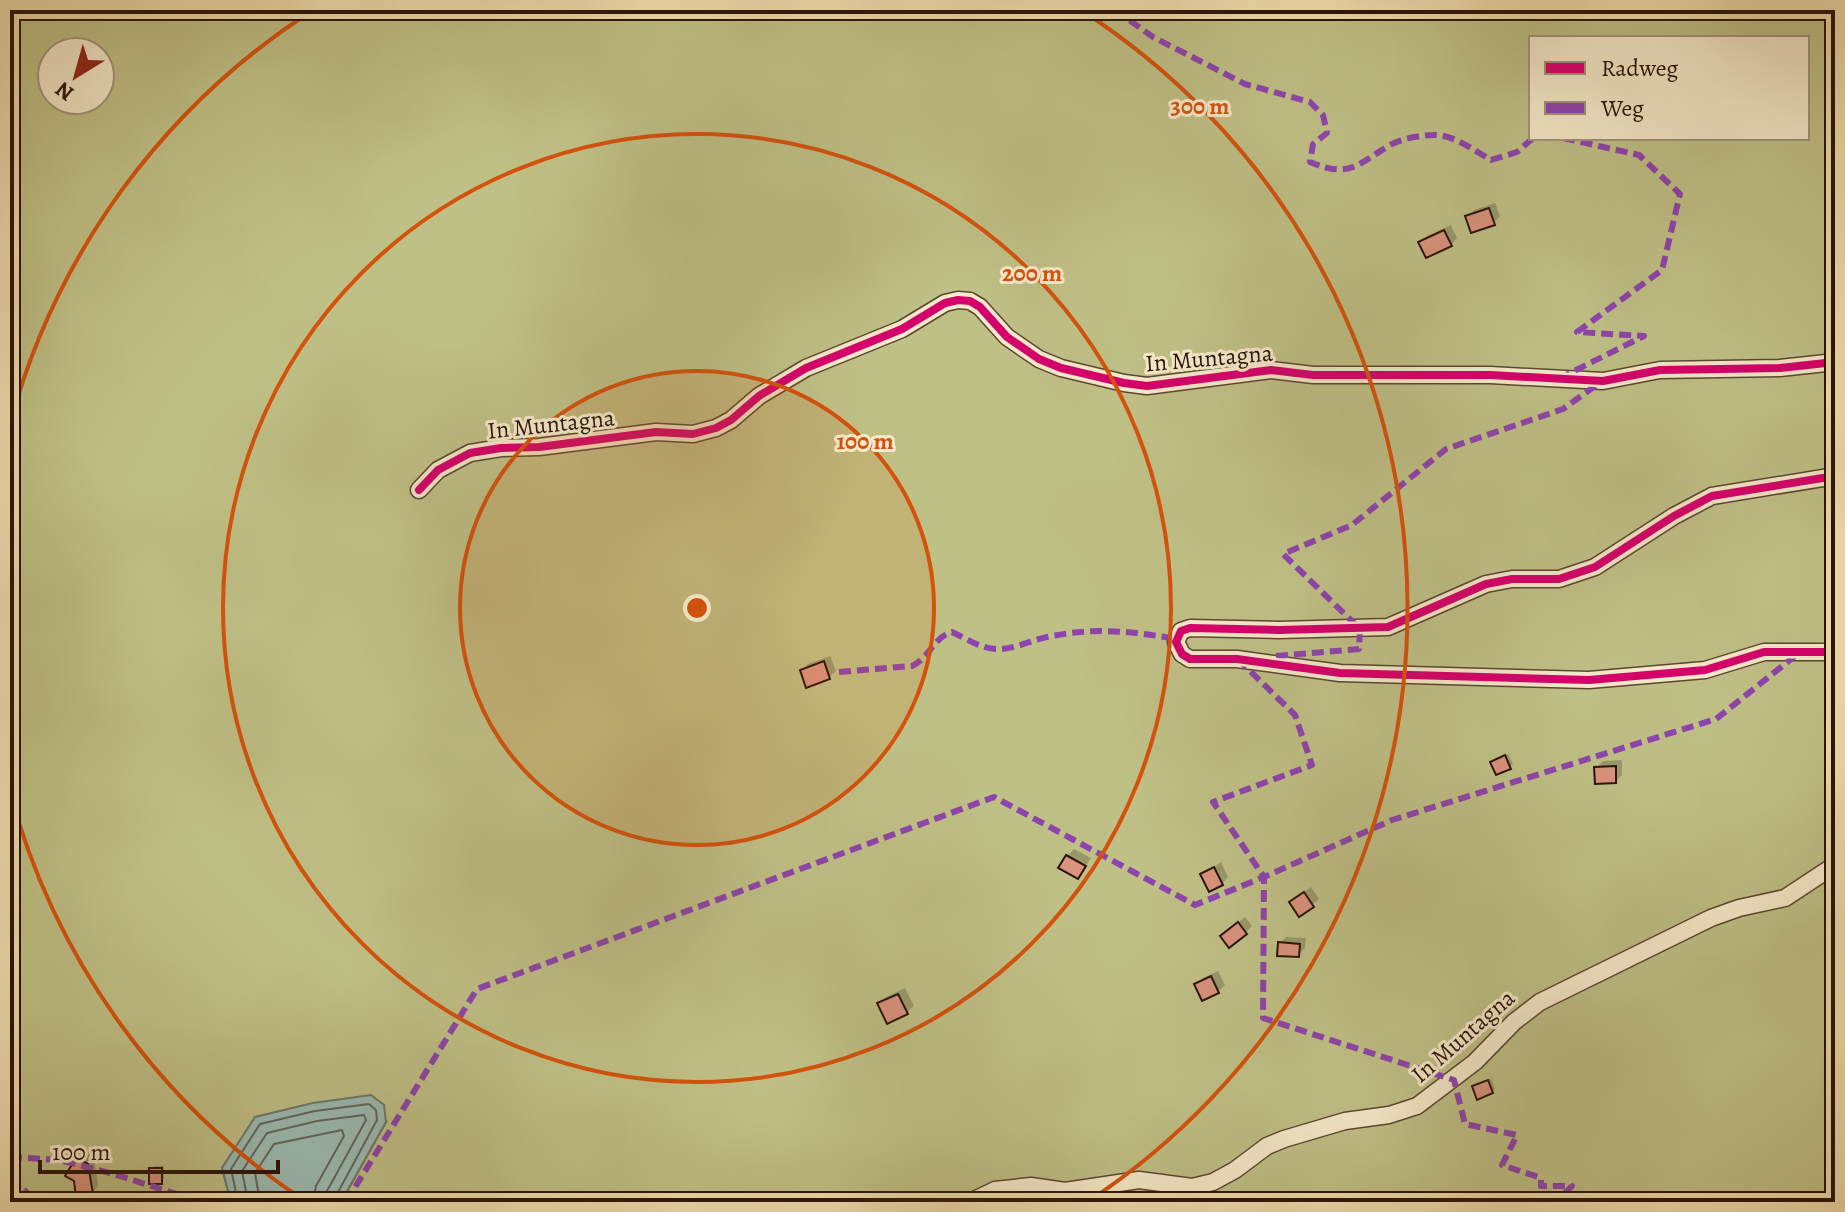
<svg xmlns="http://www.w3.org/2000/svg" width="1845" height="1212" font-family="Alegreya,serif">
<style>
.green{fill:#bfc086;stroke:#746a48;stroke-width:2;fill-rule:evenodd}
.water{fill:#9bbbb2;stroke:#6d786e;stroke-width:2}
.shadow{fill:#0003}
.lines{fill:none;stroke-linecap:round;stroke-linejoin:round}
.shore{stroke:#62675e;stroke-width:2}
.building{fill:#d9937e;stroke:#291309;stroke-width:2}
.minor-casing{stroke:#5b4632;stroke-width:19}
.minor{stroke:#f5eaca;stroke-width:16}
.quiet{stroke:#8e44ad;stroke-width:6;stroke-dasharray:12 6;stroke-linecap:butt}
.cycleway-casing{stroke:#f5eaca;stroke-width:13}
.cycleway{stroke:#d6006c;stroke-width:8}
.ring{fill:none;stroke:#d5520c;stroke-width:4}
.labels{text-anchor:middle;dominant-baseline:central;stroke-width:6;stroke-linejoin:round;paint-order:stroke}
.street-label{font-size:24px;fill:#291309;stroke:#f5eaca}
.centre{fill:#d5520c;stroke:#f5eaca;stroke-width:4}
.ring-label{font-size:24px;text-anchor:middle;font-weight:bold;fill:#d5520c;stroke:#f5eaca;stroke-width:6;stroke-linejoin:round;paint-order:stroke}
</style>
<rect width="100%" height="100%" fill="#f0deae"/>
<filter id="stains"><feTurbulence type="fractalNoise" baseFrequency=".0025" numOctaves="4"/><feColorMatrix values="0 0 0 0 .2 0 0 0 0 .09 0 0 0 0 .02 0 0 0 .5 -.17"/></filter>
<radialGradient id="worn" r=".72"><stop offset=".6" stop-color="#630" stop-opacity="0"/><stop offset="1" stop-color="#630" stop-opacity=".3"/></radialGradient>
<path class="green" d="M 10,10 L 1835,10 L 1835,1202 L 341,1202 L 386,1122 L 222,1168 L 231,1202 L 10,1202 ZM 1531,38 L 1807,38 L 1807,138 L 1531,138 ZM 52,52 L 100,52 L 100,100 L 52,100 Z"/>
<path class="water" d="M 371,1095 L 384,1105 L 386,1122 L 341,1202 L 231,1202 L 222,1168 L 255,1117 L 313,1103 Z"/>
<g class="shadow">
<path d="M 1495,203 L 1500,216 L 1494,223 L 1468,217 L 1474,210 Z"/>
<path d="M 1451,225 L 1457,238 L 1451,245 L 1421,242 L 1427,236 Z"/>
<path d="M 830,656 L 836,671 L 829,677 L 802,671 L 808,664 Z"/>
<path d="M 1508,754 L 1513,764 L 1497,773 L 1492,762 Z"/>
<path d="M 1622,760 L 1622,775 L 1616,781 L 1596,768 L 1603,761 Z"/>
<path d="M 1074,849 L 1091,858 L 1078,877 L 1067,856 Z"/>
<path d="M 1221,862 L 1228,877 L 1222,884 L 1202,875 Z"/>
<path d="M 1311,887 L 1319,899 L 1312,905 L 1291,902 Z"/>
<path d="M 1245,917 L 1252,926 L 1245,933 L 1229,929 Z"/>
<path d="M 1286,937 L 1306,938 L 1305,948 L 1298,955 L 1280,943 Z"/>
<path d="M 1218,971 L 1225,985 L 1218,992 L 1197,984 L 1203,978 Z"/>
<path d="M 905,988 L 914,1006 L 907,1012 L 879,1004 L 886,997 Z"/>
<path d="M 1491,1078 L 1495,1089 L 1492,1091 L 1474,1087 Z"/>
<path d="M 84,1153 L 94,1157 L 98,1186 L 92,1193 L 77,1159 Z"/>
<path d="M 154,1166 L 164,1166 L 164,1179 L 161,1182 L 151,1169 Z"/>
</g>
<g class="lines">
<g class="shore">
<path d="M 238,1202 L 231,1169 L 260,1124 L 315,1111 L 369,1104 L 376,1110 L 377,1120 L 336,1196 L 335,1202"/>
<path d="M 248,1202 L 242,1171 L 267,1133 L 317,1121 L 364,1115 L 366,1120 L 327,1191 L 325,1202"/>
<path d="M 260,1202 L 255,1173 L 274,1144 L 342,1130 L 344,1136 L 316,1186 L 313,1202"/>
</g>
</g>
<g class="building">
<path d="M 1489,208 L 1495,225 L 1471,233 L 1465,216 Z"/>
<path d="M 1444,230 L 1452,246 L 1426,258 L 1418,242 Z"/>
<path d="M 824,661 L 830,679 L 806,688 L 800,670 Z"/>
<path d="M 1505,755 L 1511,769 L 1496,775 L 1490,762 Z"/>
<path d="M 1616,766 L 1616,783 L 1595,784 L 1594,767 Z"/>
<path d="M 1066,855 L 1086,866 L 1078,879 L 1058,868 Z"/>
<path d="M 1214,867 L 1223,885 L 1209,892 L 1200,874 Z"/>
<path d="M 1304,892 L 1314,907 L 1299,917 L 1289,902 Z"/>
<path d="M 1238,922 L 1247,934 L 1229,948 L 1220,936 Z"/>
<path d="M 1278,942 L 1300,944 L 1299,957 L 1277,956 Z"/>
<path d="M 1211,976 L 1219,993 L 1202,1001 L 1194,984 Z"/>
<path d="M 898,994 L 908,1014 L 887,1024 L 877,1003 Z"/>
<path d="M 1488,1080 L 1493,1093 L 1477,1100 L 1472,1086 Z"/>
<path d="M 76,1158 L 88,1164 L 93,1194 L 76,1197 L 74,1181 L 65,1176 Z"/>
<rect x="149" y="1168" width="13" height="16"/>
</g>
<g class="lines">
<g class="minor-casing">
<g id="minor">
<path d="M 1835,476 L 1712,496 L 1674,516 L 1595,567 L 1559,579 L 1512,579 L 1486,584 L 1388,627 L 1279,630 L 1190,628 L 1181,631 L 1176,642 L 1182,654 L 1190,659 L 1237,659 L 1340,673 L 1589,680 L 1705,670 L 1764,652 L 1835,652"/>
<path d="M 419,490 L 438,470 L 470,453 L 501,448 L 539,447 L 656,432 L 693,434 L 716,428 L 731,420 L 759,396 L 806,368 L 902,329 L 945,303 L 958,300 L 970,301 L 980,307 L 1007,337 L 1039,359 L 1061,368 L 1124,383 L 1147,386 L 1271,370 L 1313,375 L 1490,375 L 1603,381 L 1660,370 L 1780,368 L 1835,362"/>
<path d="M 970,1202 L 995,1190 L 1031,1186 L 1065,1191 L 1139,1180 L 1192,1187 L 1213,1182 L 1235,1170 L 1267,1146 L 1284,1139 L 1345,1121 L 1389,1115 L 1417,1106 L 1475,1062 L 1514,1022 L 1540,1002 L 1711,918 L 1739,908 L 1785,898 L 1835,865"/>
</g>
</g>
<use href="#minor" class="minor"/>
<g class="quiet">
<path d="M 1115,10 L 1153,37 L 1245,84 L 1310,102 L 1323,115 L 1327,133 L 1313,144 L 1310,162 C 1350,179 1358,164 1390,145 C 1401,139 1421,135 1433,135 C 1453,134 1475,151 1491,160 L 1517,152 L 1533,138"/>
<path d="M 1563,138 L 1639,155 L 1680,194 L 1662,270 L 1577,332 L 1644,336 L 1566,375"/>
<path d="M 1276,656 L 1359,649 L 1360,629 L 1283,554 L 1352,525 L 1446,449 L 1563,409 L 1602,381"/>
<path d="M 1238,659 L 1295,715 L 1312,765 L 1213,802 L 1264,877 L 1263,1018 L 1454,1080 L 1465,1124 L 1517,1135 L 1502,1165 L 1541,1178 L 1541,1186 L 1572,1186 L 1556,1202"/>
<path d="M 839,672 L 912,666 C 929,658 934,637 952,632 C 967,639 983,650 999,649 C 1015,649 1032,640 1047,637 C 1095,627 1129,631 1177,639"/>
<path d="M 10,1157 L 59,1160 L 114,1174 L 201,1202"/>
<path d="M 10,1178 L 38,1202"/>
<path d="M 346,1202 L 477,989 L 994,797 L 1195,905 L 1264,877 L 1392,820 L 1716,719 L 1800,652"/>
</g>
<g class="cycleway-casing">
<g id="cycleway">
<path d="M 1835,476 L 1712,496 L 1674,516 L 1595,567 L 1559,579 L 1512,579 L 1486,584 L 1388,627 L 1279,630 L 1190,628 L 1181,631 L 1176,642 L 1182,654 L 1190,659 L 1237,659 L 1340,673 L 1589,680 L 1705,670 L 1764,652 L 1835,652"/>
<path d="M 419,490 L 438,470 L 470,453 L 501,448 L 539,447 L 656,432 L 693,434 L 716,428 L 731,420 L 759,396 L 806,368 L 902,329 L 945,303 L 958,300 L 970,301 L 980,307 L 1007,337 L 1039,359 L 1061,368 L 1124,383 L 1147,386 L 1271,370 L 1313,375 L 1490,375 L 1603,381 L 1660,370 L 1780,368 L 1835,362"/>
</g>
</g>
<use href="#cycleway" class="cycleway"/>
</g>
<circle cx="697" cy="608" r="237" fill="#d5520c" fill-opacity=".12"/>
<g class="ring">
<circle cx="697" cy="608" r="237"/>
<circle cx="697" cy="608" r="474"/>
<path d="M305 1201A711 711 0 0 1 10 792M10 424A711 711 0 0 1 310 12M1084 12A711 711 0 0 1 1089 1201"/>
</g>
<g class="labels">
<g class="street-label">
<text transform="translate(1209 358) rotate(-5)">In Muntagna</text>
<text transform="translate(551 424) rotate(-6)">In Muntagna</text>
<text transform="translate(1463 1036) rotate(-41)">In Muntagna</text>
</g>
</g>
<circle cx="697" cy="608" r="12" class="centre"/>
<g class="ring-label">
<text x="1200" y="114">300 m</text>
<text x="1032" y="281">200 m</text>
<text x="865" y="449">100 m</text>
</g>
<rect width="1845" height="1212" fill="none" stroke="#f0deae" stroke-width="40"/>
<rect x="12" y="12" width="1821" height="1188" fill="none" stroke="#291309" stroke-width="4"/>
<rect x="20" y="20" width="1805" height="1172" fill="none" stroke="#291309" stroke-width="2"/>
<rect x="1529" y="36" width="280" height="104" fill="#f5eaca" stroke="#a3947d" stroke-width="2"/>
<rect x="1545" y="62" width="40" height="12" fill="#d6006c" stroke="#a3947d" stroke-width="2"/>
<text x="1601" y="76" font-size="24" fill="#291309">Radweg</text>
<rect x="1545" y="102" width="40" height="12" fill="#8e44ad" stroke="#a3947d" stroke-width="2"/>
<text x="1601" y="116" font-size="24" fill="#291309">Weg</text>
<g transform="translate(76 76) rotate(217)"><circle r="38" fill="#f5eaca" stroke="#a3947d" stroke-width="2"/>
<path d="M0-6L14 30L0 20L-14 30Z" fill="#8f2418"/>
<text y="-12" font-size="22" font-weight="bold" text-anchor="middle" fill="#291309">N</text>
</g>
<path d="M40 1160v12h238v-12" fill="none" stroke="#291309" stroke-width="4"/>
<text x="52" y="1160" font-size="24" fill="#291309" stroke="#f5eaca" stroke-width="6" paint-order="stroke">100 m</text>
<rect width="100%" height="100%" filter="url(#stains)"/>
<rect width="100%" height="100%" fill="url(#worn)"/>
</svg>
